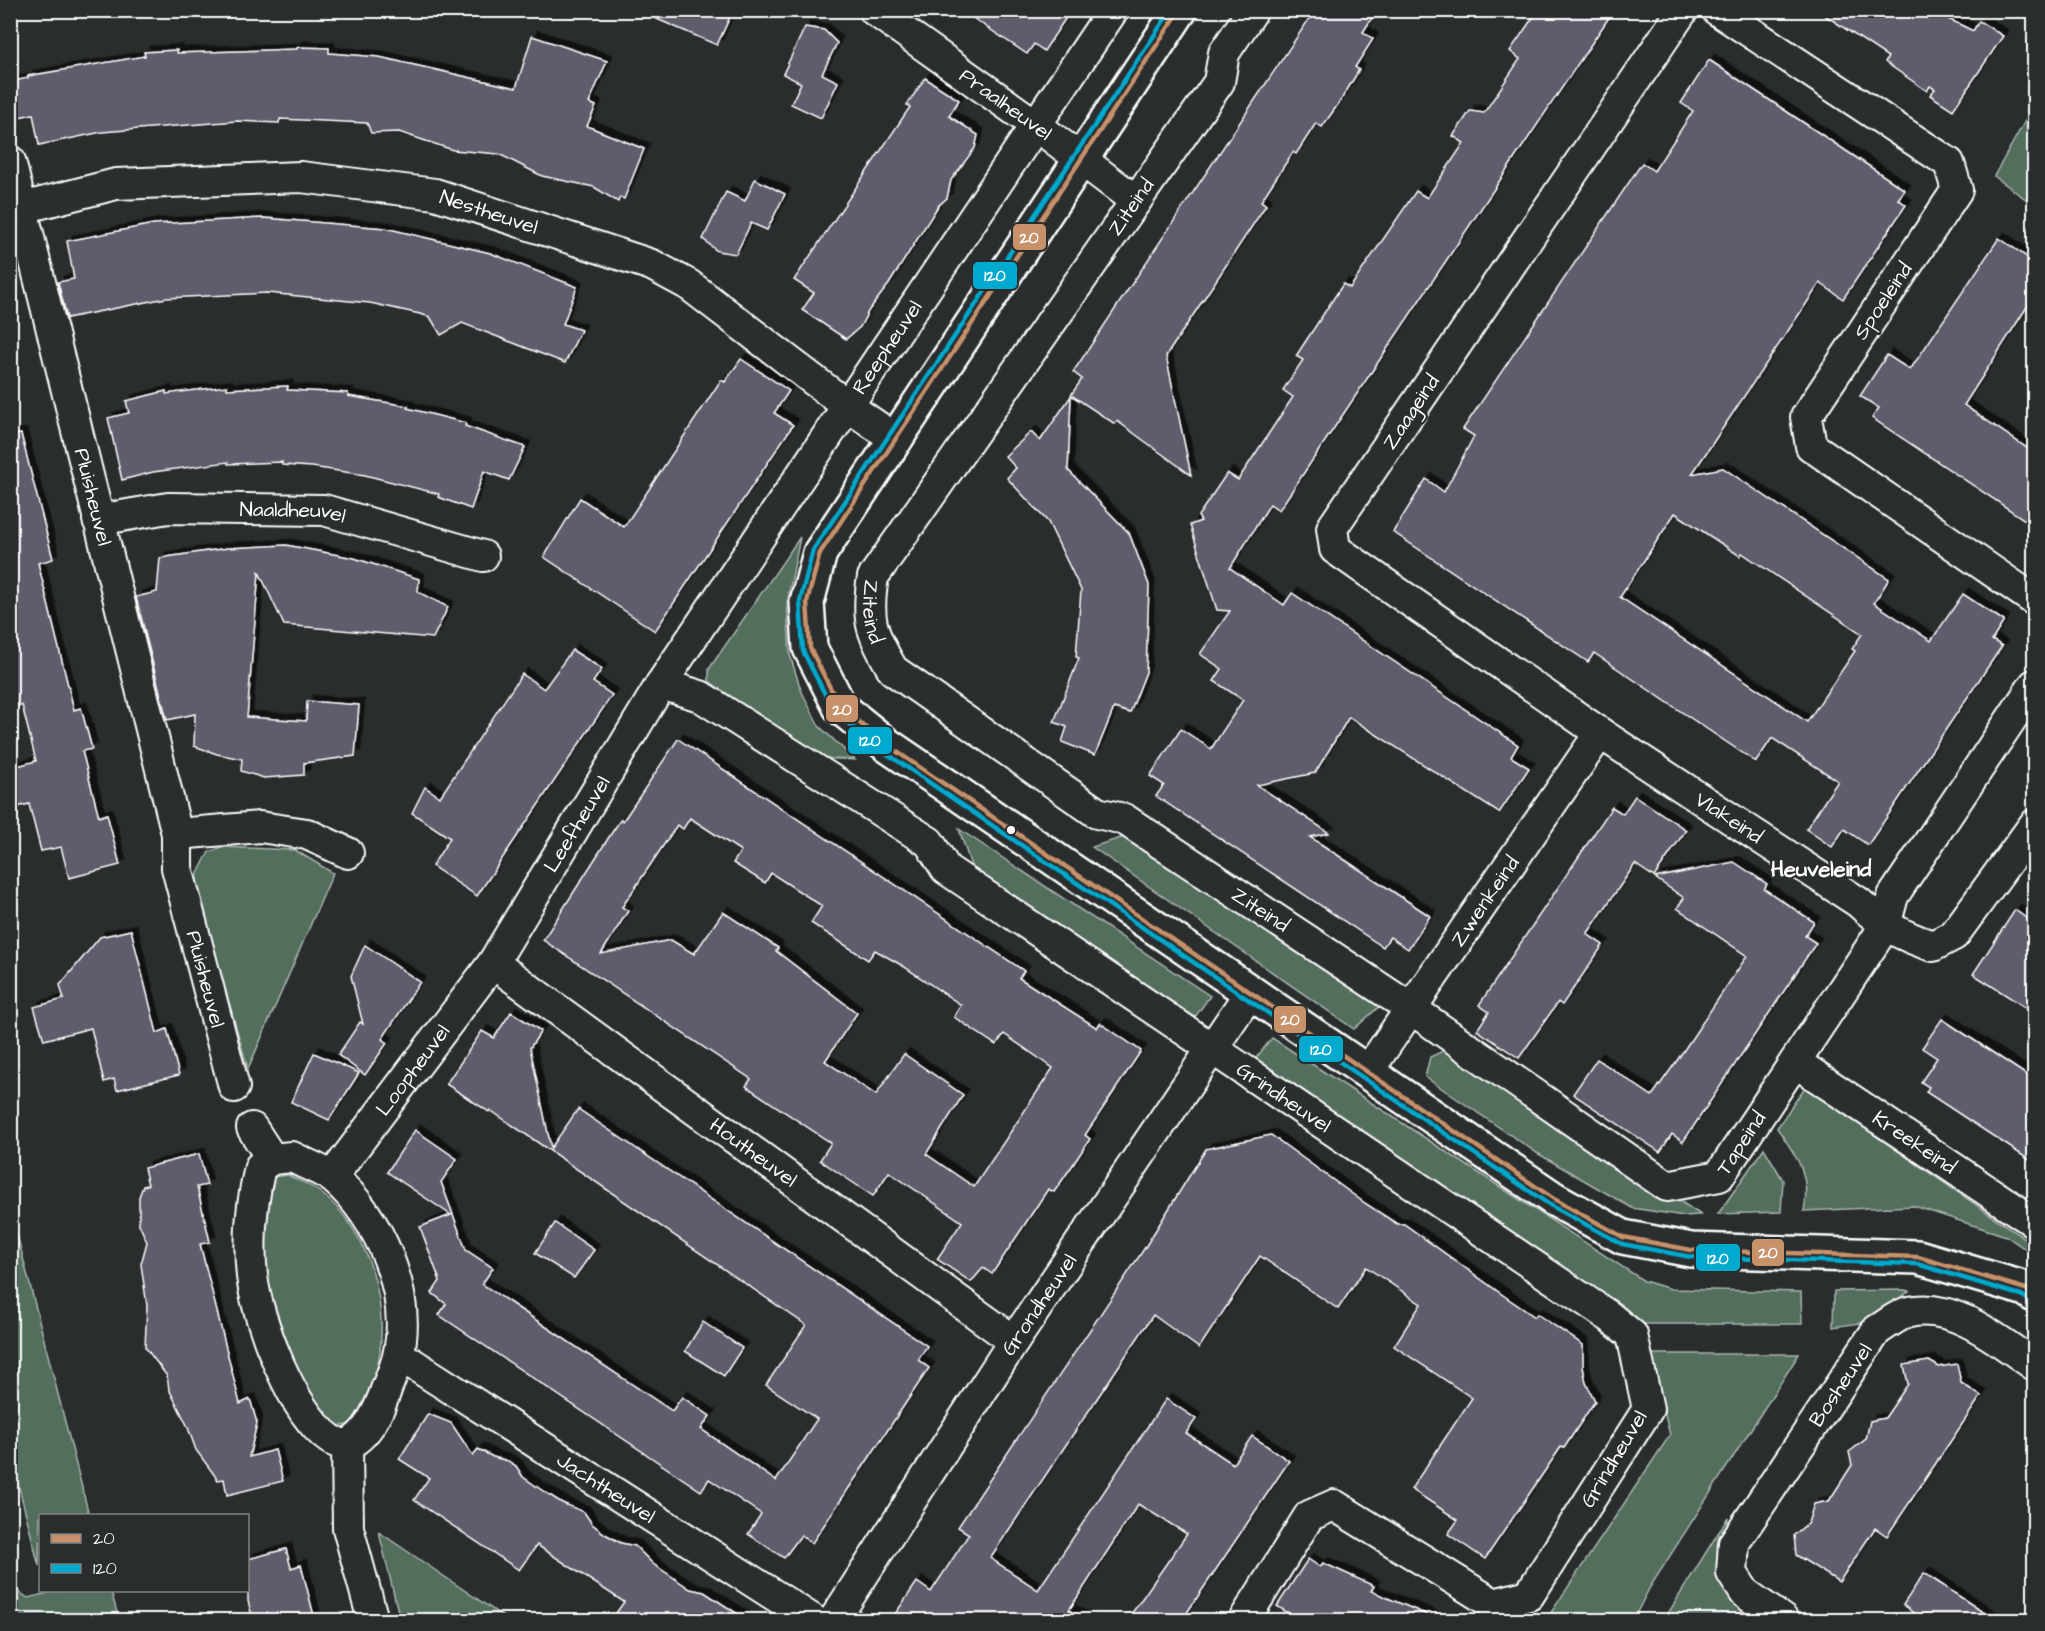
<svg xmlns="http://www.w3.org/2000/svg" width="2045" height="1631" font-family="'Architects Daughter',sans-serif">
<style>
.green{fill:#536e5d;stroke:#a9b6ae;stroke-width:1.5}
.building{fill:#5f5b6c;stroke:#fff;stroke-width:1.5;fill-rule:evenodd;filter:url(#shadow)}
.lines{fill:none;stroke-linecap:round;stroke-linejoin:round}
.street-casing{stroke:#fff;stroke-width:34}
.secondary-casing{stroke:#fff;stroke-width:38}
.street{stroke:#2a2d2e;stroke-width:30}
.secondary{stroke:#2a2d2e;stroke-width:33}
.bus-1-casing{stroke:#2a2d2e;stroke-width:9}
.bus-2-casing{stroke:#2a2d2e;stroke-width:9}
.bus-1{stroke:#c7916a;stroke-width:4.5}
.bus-2{stroke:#00a9ce;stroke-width:4.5}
.bus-dot{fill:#fff;stroke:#2a2d2e;stroke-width:2}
.labels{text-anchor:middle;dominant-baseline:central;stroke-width:4.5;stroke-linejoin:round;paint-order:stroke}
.street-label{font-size:21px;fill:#fff;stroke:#2a2d2e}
.neighbourhood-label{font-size:22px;font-weight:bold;fill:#fff;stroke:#2a2d2e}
.line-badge{stroke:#2a2d2e;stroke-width:2}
.badge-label{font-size:16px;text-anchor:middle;font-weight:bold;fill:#fff}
</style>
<defs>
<filter id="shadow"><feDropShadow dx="5.5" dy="-5.5" stdDeviation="0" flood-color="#0009"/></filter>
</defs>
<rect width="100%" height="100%" fill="#2a2d2e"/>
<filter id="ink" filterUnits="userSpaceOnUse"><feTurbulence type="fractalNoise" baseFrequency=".0167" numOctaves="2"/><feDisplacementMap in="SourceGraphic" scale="12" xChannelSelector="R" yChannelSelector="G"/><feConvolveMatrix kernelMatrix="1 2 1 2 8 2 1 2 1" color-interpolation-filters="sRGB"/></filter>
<g filter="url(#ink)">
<g class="green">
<path d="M 2034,105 L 2034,205 L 1994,176 Z"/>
<path d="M 800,537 L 787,603 L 790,655 L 801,690 L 819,726 L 855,760 L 817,758 L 709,681 L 709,669 Z"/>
<path d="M 959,829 L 1210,996 L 1195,1017 L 972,869 Z"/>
<path d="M 1130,835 L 1382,1004 L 1354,1029 L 1092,847 Z"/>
<path d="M 223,847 L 295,850 L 333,873 L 248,1069 L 196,887 L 198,873 L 209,852 Z"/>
<path d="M 1272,1038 L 1644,1281 L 1671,1289 L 1801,1292 L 1802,1324 L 1641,1324 L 1256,1058 Z"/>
<path d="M 1447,1049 L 1701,1215 L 1684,1216 L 1632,1208 L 1537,1153 L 1425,1077 L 1430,1057 Z"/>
<path d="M 1805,1087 L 2034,1245 L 2034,1255 L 2006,1236 L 1914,1206 L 1804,1211 C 1811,1174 1797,1157 1777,1128 Z"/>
<path d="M 1764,1148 L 1783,1180 L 1781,1212 L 1718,1214 Z"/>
<path d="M 288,1175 C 297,1180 308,1184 317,1190 C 372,1229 393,1313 375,1376 C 370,1393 358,1410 351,1425 L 328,1426 L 279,1336 L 264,1275 L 261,1201 L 273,1177 Z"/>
<path d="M 11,1211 L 89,1515 L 40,1516 L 39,1566 L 11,1456 Z"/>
<path d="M 1834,1291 L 1904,1290 L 1909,1291 L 1867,1322 L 1833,1327 Z"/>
<path d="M 1649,1354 L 1799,1354 L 1650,1587 L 1633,1620 L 1546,1620 L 1670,1435 Z"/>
<path d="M 1728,1517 L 1722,1572 L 1762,1620 L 1664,1620 Z"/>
<path d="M 379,1532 L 508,1620 L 400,1620 Z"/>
<path d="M 10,1570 L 15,1589 L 28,1598 L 56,1591 L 111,1591 L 119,1620 L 11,1620 Z"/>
</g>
<g class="building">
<path d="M 636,10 L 713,10 L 730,17 L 717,45 Z"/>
<path d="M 961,10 L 1071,10 L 1044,51 L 1034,44 L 1027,54 Z"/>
<path d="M 1315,10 L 1377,10 L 1363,32 L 1373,39 L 1355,67 L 1359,70 L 1341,100 L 1322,127 L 1316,123 L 1296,154 L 1293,152 L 1261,201 L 1266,205 L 1166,356 L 1191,475 L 1117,421 L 1115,424 L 1071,395 L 1082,379 L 1073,372 Z"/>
<path d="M 1538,10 L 1614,10 L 1279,510 L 1270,504 L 1230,568 L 1284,605 L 1292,593 L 1518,745 L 1511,757 L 1529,768 L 1499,813 L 1349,717 L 1315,773 L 1257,785 L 1329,833 L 1310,837 L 1430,916 L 1408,949 L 1390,937 L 1383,947 L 1156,796 L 1164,785 L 1150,776 L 1181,729 L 1211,749 L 1243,700 L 1214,681 L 1222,669 L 1200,654 L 1230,611 L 1217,610 L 1190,525 L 1201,521 L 1198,516 L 1227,473 L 1238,480 L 1275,424 L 1293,397 L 1283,390 L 1303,360 L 1296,356 L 1343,284 L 1350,288 L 1416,191 L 1427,198 L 1464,143 L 1453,136 L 1470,111 L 1484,113 L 1520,59 L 1510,51 Z"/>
<path d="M 1817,10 L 1930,10 L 1973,31 L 1979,21 L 2003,36 L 1953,110 L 1930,95 L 1935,89 L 1930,86 L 1927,91 L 1885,62 L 1888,57 Z"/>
<path d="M 805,27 L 824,30 L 837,43 L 822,74 L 838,82 L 821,118 L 791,104 L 801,83 L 783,74 Z"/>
<path d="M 532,36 L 607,61 L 589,103 L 596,106 L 587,126 L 644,149 L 624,199 L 620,197 L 618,202 L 594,187 L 542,176 L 499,154 L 453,150 L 399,132 L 371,133 L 367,123 L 280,119 L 279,123 L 237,121 L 102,132 L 39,145 L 33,114 L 10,119 L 10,82 L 28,78 L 28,76 L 145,56 L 144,52 L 177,50 L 177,53 L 297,49 L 297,47 L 329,48 L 329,53 L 379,57 L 516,88 Z"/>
<path d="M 1709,60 L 1905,190 L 1898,199 L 1906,205 L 1843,299 L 1820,283 L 1692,474 L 1723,468 L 1889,579 L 1874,603 L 1931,641 L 1963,594 L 2004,621 L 1992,640 L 2002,646 L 1868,845 L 1844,829 L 1832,847 L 1806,829 L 1838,781 L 1772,738 L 1756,762 L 1594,653 L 1588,662 L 1393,532 L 1426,479 L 1444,492 L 1474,436 L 1463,429 L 1642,163 L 1654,171 L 1693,111 L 1681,103 ZM 1675,513 L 1740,556 L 1742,553 L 1862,634 L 1852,649 L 1855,651 L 1807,722 L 1620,597 Z"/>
<path d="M 925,78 L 959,100 L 949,116 L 978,135 L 975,148 L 951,180 L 947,198 L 938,206 L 889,284 L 869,310 L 860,327 L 846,339 L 802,310 L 814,293 L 794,280 L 910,107 L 907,105 Z"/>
<path d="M 755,179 L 785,194 L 767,230 L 751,223 L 736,254 L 717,251 L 703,239 L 726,192 L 745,201 Z"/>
<path d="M 264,218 L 385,228 L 490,253 L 577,287 L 563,324 L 581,330 L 565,363 L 462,323 L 441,335 L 430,317 L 420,314 L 370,303 L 298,296 L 268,293 L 166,298 L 67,318 L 58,282 L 74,279 L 67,241 L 154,224 Z"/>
<path d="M 1999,238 L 2034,262 L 2034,296 L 1964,405 L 2034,453 L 2034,526 L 1872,418 L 1879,408 L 1860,396 L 1887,355 L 1910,370 Z"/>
<path d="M 741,359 L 789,391 L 774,413 L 793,425 L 655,631 L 544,557 L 580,498 L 624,527 L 721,380 L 725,382 Z"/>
<path d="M 227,386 L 227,389 L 288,386 L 287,390 L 348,393 L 348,396 L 408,406 L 407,408 L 466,423 L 465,426 L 525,447 L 509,480 L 484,471 L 471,509 L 438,497 L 439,494 L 365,475 L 312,467 L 282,465 L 282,462 L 228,464 L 228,462 L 153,472 L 122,480 L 108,418 L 129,413 L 126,401 L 166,391 L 166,394 Z"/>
<path d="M 1071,396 L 1068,470 L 1129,533 L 1149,585 L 1146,672 L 1130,713 L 1114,708 L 1095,755 L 1062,742 L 1067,727 L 1054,722 L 1079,658 L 1076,657 L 1081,590 L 1048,522 L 1007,478 L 1016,468 L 1005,456 L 1031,432 L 1040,441 Z"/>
<path d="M 21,434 L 53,559 L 38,563 L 74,710 L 81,708 L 92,749 L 82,751 L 99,817 L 107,814 L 120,865 L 69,878 L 61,847 L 41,851 L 29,804 L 10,809 L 10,768 L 36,761 L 22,705 L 10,708 L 10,435 Z"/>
<path d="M 286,545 L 354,558 L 419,579 L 418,592 L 448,607 L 433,638 L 284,625 L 259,572 L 247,717 L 306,721 L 307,701 L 359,705 L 355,756 L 304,763 L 304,775 L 264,778 L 241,771 L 242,759 L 217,754 L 194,746 L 195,714 L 167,720 L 136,597 L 157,592 L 160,558 L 228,548 Z"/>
<path d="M 572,650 L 602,669 L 593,682 L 612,695 L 477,896 L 432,866 L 450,838 L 412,813 L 425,787 L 440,797 L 522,674 L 544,689 Z"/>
<path d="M 678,739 L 1024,971 L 1019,978 L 1097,1028 L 1100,1023 L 1141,1051 L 1085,1135 L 1090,1139 L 1072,1166 L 1054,1192 L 1048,1189 L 992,1274 L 983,1268 L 971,1282 L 937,1259 L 962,1222 L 889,1172 L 873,1196 L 846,1178 L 820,1160 L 831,1143 L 746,1086 L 751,1079 L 543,940 L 611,834 L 621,819 L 623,821 ZM 690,818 L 741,851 L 733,863 L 765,883 L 771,873 L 822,906 L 811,923 L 868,960 L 875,950 L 903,966 L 961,1005 L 954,1017 L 996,1045 L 1004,1034 L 1053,1068 L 974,1187 L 926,1154 L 963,1095 L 904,1054 L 876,1095 L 825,1061 L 857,1013 L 776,951 L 778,948 L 723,912 L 694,954 L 671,940 L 601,954 L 628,911 L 622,907 L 677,825 L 683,829 Z"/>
<path d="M 1635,796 L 1686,830 L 1654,877 L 1635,864 L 1587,934 L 1603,945 L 1562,1005 L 1558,1002 L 1519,1058 L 1477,1030 L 1489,1012 L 1479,1005 L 1612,807 L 1623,814 Z"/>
<path d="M 1734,862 L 1767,884 L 1764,889 L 1814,922 L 1805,936 L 1816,943 L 1683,1142 L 1672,1134 L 1660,1152 L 1573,1094 L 1597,1059 L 1652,1096 L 1676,1062 L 1747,956 L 1677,908 L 1684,898 L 1655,878 Z"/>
<path d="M 2015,910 L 2034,924 L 2034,1013 L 1973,974 Z"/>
<path d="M 131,930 L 157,1033 L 167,1029 L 179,1075 L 117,1090 L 114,1079 L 104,1082 L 91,1028 L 44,1040 L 34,1007 L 64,999 L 60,985 L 100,937 Z"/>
<path d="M 365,945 L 420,982 L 382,1039 L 387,1043 L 365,1075 L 338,1055 L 360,1022 L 363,1024 L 351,976 Z"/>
<path d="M 511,1012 L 541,1031 L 530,1048 L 551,1148 L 578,1109 L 927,1346 L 918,1360 L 929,1368 L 869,1458 L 812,1543 L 801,1535 L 784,1558 L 748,1534 L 761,1514 L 709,1479 L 701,1491 L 439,1315 L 446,1304 L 432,1293 L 440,1281 L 420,1227 L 451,1215 L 387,1172 L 415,1130 L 457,1159 L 441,1182 L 466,1250 L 493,1268 L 482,1284 L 672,1411 L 682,1397 L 710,1416 L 701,1429 L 776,1481 L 817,1419 L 766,1385 L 806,1325 L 490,1110 L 489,1112 L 446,1084 L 482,1031 L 494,1038 Z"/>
<path d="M 1942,1019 L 2034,1080 L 2034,1163 L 1926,1092 L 1929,1087 L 1921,1082 L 1937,1058 L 1922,1048 Z"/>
<path d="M 314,1053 L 359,1073 L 329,1120 L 291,1102 Z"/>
<path d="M 1271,1135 L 1366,1204 L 1397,1224 L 1404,1224 L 1507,1298 L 1535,1317 L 1537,1314 L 1583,1345 L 1583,1367 L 1586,1383 L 1595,1401 L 1564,1448 L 1561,1447 L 1485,1559 L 1448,1534 L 1458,1520 L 1411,1489 L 1472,1398 L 1394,1346 L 1421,1304 L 1366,1267 L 1338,1309 L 1260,1256 L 1199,1348 L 1153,1315 L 990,1558 L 1038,1590 L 1166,1399 L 1196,1419 L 1186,1433 L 1233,1464 L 1252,1436 L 1289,1461 L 1182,1620 L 1127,1620 L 1187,1534 L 1138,1504 L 1069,1610 L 1086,1620 L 891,1620 L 917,1582 L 931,1592 L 969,1534 L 958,1527 L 1144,1249 L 1206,1149 Z"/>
<path d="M 199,1154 L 207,1185 L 197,1187 L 210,1242 L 200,1244 L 240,1404 L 250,1399 L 257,1423 L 249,1457 L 275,1450 L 283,1481 L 227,1495 L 224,1479 L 218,1480 L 196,1450 L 187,1425 L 169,1389 L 167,1376 L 145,1347 L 147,1306 L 141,1264 L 147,1242 L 139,1224 L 139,1197 L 143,1186 L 148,1185 L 144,1168 Z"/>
<path d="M 555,1223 L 594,1250 L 574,1278 L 535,1253 Z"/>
<path d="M 703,1322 L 742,1348 L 724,1376 L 685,1351 Z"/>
<path d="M 1929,1361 L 1939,1367 L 1957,1364 L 1961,1383 L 1981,1396 L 1887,1536 L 1875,1528 L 1839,1582 L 1796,1555 L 1794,1535 L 1808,1523 L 1814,1504 L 1829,1501 L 1852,1465 L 1849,1452 L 1866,1439 L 1870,1421 L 1885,1418 L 1908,1384 L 1904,1365 Z"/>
<path d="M 428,1414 L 451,1423 L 473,1456 L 478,1449 L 493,1457 L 508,1461 L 516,1466 L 523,1477 L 543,1491 L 562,1503 L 584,1512 L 592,1524 L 605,1534 L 621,1543 L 635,1546 L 653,1564 L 671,1576 L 690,1589 L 704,1592 L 747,1620 L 611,1620 L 624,1602 L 537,1545 L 519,1570 L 414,1500 L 429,1478 L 399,1459 Z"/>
<path d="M 286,1549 L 291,1568 L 301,1565 L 315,1620 L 253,1620 L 248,1601 L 248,1559 Z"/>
<path d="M 1308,1559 L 1320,1567 L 1323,1563 L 1374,1586 L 1371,1591 L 1439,1620 L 1299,1620 L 1277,1606 Z"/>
<path d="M 1924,1573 L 1995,1620 L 1923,1620 L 1903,1605 Z"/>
</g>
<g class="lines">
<g class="street-casing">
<g id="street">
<path id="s1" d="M 874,10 L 1037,126 L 1136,201"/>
<path id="s2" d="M 1253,10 L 1224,53 L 1219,82 L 873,577 C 866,619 871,633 893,670 L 1097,813 L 1124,819 L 1410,1008 L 1667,1186 L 1719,1176 L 1885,926 L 1893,896 L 2034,685"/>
<path id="s3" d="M 1683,10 L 1332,528 L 1335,549 L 1600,733 L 1858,902 C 1883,925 1901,936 1933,946 L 1954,935 L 2034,825"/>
<path d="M 1717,10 L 1949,163 L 1957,190 L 1806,417 L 1811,446 L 2034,600"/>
<path id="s4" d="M 10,161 L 177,834 L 177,868 L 234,1087"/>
<path id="s5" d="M 22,208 L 116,184 L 301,177 L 435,194 L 652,265 L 689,285 L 849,407 L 897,440"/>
<path id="s6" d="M 98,520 L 168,508 L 324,510 L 483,556"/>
<path id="s7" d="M 661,684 L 700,696 L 929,842 L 946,869 L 1610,1317 L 1632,1335 L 1648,1409 L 1529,1595 L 1494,1604 L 1334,1505 L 1309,1516 L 1244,1620"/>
<path d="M 177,834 L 260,827 L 307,834 L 348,853"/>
<path id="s8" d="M 493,963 L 1014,1341"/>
<path id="s9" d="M 1795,1062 L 2034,1222"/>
<path id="s10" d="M 1368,1071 L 1600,733"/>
<path d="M 252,1128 L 272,1159"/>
<path d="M 292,1157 C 305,1164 321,1169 333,1178 C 380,1217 413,1295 398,1356 C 396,1366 391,1377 387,1387 C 380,1408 369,1435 347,1445 C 342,1444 334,1442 330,1439 C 293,1414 257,1320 252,1276 C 248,1240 252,1201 260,1167 L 272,1159 Z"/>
<path id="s11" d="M 332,1177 L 493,963 L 661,684 L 1113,10"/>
<path id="s12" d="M 399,1355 L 813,1620"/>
<path d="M 347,1445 L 348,1528 L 373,1620"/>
<path id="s13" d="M 834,1620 L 1014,1341 L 1251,991"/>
<path id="s14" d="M 1783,1620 L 1745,1593 L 1732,1573 L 1734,1543 L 1877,1330 C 1886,1325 1899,1314 1909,1312 C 1955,1302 2000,1342 2034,1365"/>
</g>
</g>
<g class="secondary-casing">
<path id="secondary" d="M 1180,10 L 820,553 L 807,602 L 810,648 L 840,707 L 887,745 L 1554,1199 L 1623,1237 L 1691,1250 L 1918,1257 L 2026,1289 L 2034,1295"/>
</g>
<use href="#street" class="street"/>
<use href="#secondary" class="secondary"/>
<g class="bus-1-casing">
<path id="bus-1" d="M 1180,10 L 820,553 L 807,602 L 810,648 L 840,707 L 887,745 L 1554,1199 L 1623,1237 L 1691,1250 L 1918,1257 L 2026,1289 L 2034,1295"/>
</g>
<g class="bus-2-casing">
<path id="bus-2" d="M 1171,10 L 813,550 L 800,601 L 803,651 L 834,712 L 883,751 L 1550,1205 L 1622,1244 L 1691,1257 L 1917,1264 L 2023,1296 L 2030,1301"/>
</g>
<use href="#bus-1" class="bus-1"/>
<use href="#bus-2" class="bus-2"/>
</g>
</g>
<circle class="bus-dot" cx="1011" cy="830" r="5"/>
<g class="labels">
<g class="street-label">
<text stroke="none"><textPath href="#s1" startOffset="162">Praalheuvel</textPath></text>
<text transform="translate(1131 207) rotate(-55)">Ziteind</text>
<text stroke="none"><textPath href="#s5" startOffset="474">Nestheuvel</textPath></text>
<text transform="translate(1883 301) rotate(-56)">Spoeleind</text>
<text stroke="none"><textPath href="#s11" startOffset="999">Reepheuvel</textPath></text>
<text transform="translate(1411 412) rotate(-56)">Zaageind</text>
<text stroke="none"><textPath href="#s4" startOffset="346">Pluisheuvel</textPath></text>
<text stroke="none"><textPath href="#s6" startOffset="196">Naaldheuvel</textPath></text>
<text stroke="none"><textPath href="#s2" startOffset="720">Ziteind</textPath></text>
<text stroke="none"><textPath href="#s3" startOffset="1124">Vlakeind</textPath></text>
<text stroke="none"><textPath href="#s11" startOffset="430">Leefheuvel</textPath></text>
<text stroke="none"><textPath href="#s10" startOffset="206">Zwenkeind</textPath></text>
<text stroke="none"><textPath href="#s2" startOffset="1224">Ziteind</textPath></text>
<text stroke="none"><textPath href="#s4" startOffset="842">Pluisheuvel</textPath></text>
<text stroke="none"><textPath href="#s11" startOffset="134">Loopheuvel</textPath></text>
<text stroke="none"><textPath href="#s7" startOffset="752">Grindheuvel</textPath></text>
<text stroke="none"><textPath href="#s2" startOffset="1808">Tapeind</textPath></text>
<text stroke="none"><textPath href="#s9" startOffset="144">Kreekeind</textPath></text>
<text stroke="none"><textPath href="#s8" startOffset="322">Houtheuvel</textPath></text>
<text stroke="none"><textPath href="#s13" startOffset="376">Grondheuvel</textPath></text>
<text stroke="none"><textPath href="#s14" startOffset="291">Bosheuvel</textPath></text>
<text transform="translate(1614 1459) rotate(-59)">Grindheuvel</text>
<text stroke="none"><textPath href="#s12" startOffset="246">Jachtheuvel</textPath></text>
</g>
<g class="neighbourhood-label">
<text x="1821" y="869">Heuveleind</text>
</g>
</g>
<g class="line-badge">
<rect x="1012" y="223" width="35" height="28" rx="6" fill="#c7916a"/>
<rect x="972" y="261" width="46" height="29" rx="6" fill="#00a9ce"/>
<rect x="825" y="694" width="34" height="29" rx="6" fill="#c7916a"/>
<rect x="847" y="726" width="46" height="29" rx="6" fill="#00a9ce"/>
<rect x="1273" y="1005" width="34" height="29" rx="6" fill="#c7916a"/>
<rect x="1298" y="1035" width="46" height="28" rx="6" fill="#00a9ce"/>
<rect x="1751" y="1238" width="34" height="29" rx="6" fill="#c7916a"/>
<rect x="1695" y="1243" width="46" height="29" rx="6" fill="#00a9ce"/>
</g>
<g class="badge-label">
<text x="1029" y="243">20</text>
<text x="995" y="281">120</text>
<text x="842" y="715">20</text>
<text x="870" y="746">120</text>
<text x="1290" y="1025">20</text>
<text x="1321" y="1055">120</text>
<text x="1768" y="1258">20</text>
<text x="1718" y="1264">120</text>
</g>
<rect width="2045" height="1631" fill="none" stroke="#2a2d2e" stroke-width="36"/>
<rect x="18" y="18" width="2009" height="1595" fill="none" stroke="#fff" stroke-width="2" filter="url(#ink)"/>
<rect x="39" y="1514" width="210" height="78" fill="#2a2d2e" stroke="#7f8182" stroke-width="1.5"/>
<rect x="51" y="1534" width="30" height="9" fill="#c7916a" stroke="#7f8182" stroke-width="1.5"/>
<text x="93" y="1544" font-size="18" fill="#ffffff">20</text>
<rect x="51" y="1564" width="30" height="9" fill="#00a9ce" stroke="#7f8182" stroke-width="1.5"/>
<text x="93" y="1574" font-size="18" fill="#ffffff">120</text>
</svg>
